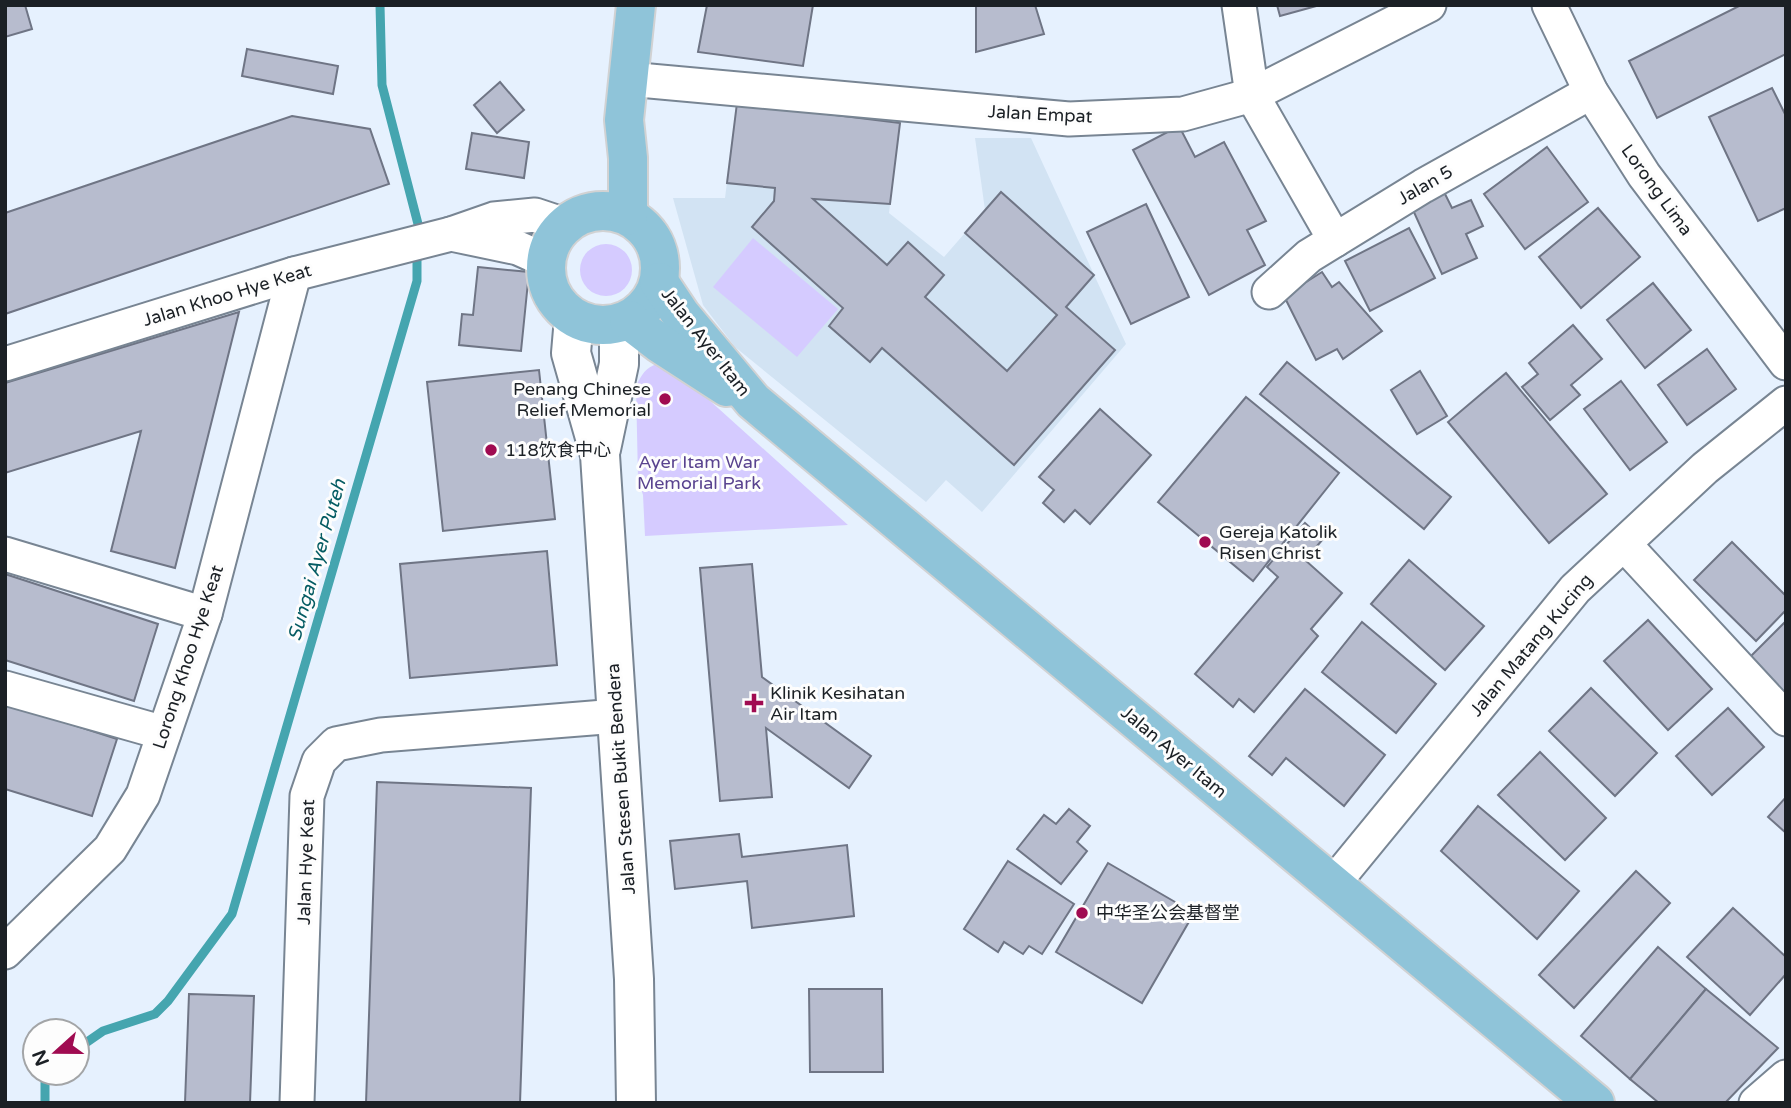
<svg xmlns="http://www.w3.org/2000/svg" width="1791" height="1108" font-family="'Varela Round','Noto Sans SC',sans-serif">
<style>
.built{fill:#d2e3f3}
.green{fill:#d5cbff}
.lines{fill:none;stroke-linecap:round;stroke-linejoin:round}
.stream{stroke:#45a5af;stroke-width:9}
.building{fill:#b7bcce;stroke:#6f7585;stroke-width:2}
.street-casing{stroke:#788593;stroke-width:37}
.secondary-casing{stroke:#788593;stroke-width:42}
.primary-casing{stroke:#d1d2d3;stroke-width:42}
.street{stroke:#fff;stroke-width:33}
.secondary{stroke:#fff;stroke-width:38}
.primary{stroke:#8fc4d9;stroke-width:38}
.poi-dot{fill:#a00b51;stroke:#fdfdfd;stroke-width:2.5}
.labels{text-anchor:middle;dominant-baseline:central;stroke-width:6;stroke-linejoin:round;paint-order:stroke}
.street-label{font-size:18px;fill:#1b2025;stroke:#fdfdfd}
.poi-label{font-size:18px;fill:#1b2025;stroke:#fdfdfd;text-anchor:start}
.park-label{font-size:18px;fill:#59438f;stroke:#fdfdfd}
.water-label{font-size:19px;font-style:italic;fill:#055c63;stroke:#fdfdfd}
</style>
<rect width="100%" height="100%" fill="#e6f1fe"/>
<path class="built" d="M 737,103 L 900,123 L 889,213 L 944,257 L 985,210 L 975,138 L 1031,138 L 1126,344 L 982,512 L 946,480 L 926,502 L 735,347 L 703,305 L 673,198 L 725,198 Z"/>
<g class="green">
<path d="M 753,238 L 838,309 L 797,357 L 713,287 Z"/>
<circle cx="606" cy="270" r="26"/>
<path d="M 658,364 L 688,381 L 848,525 L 645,536 L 643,495 L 638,479 L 636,386 C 642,375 645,367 658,364 Z"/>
</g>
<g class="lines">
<g class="stream">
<path d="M 380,5 L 382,85 L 418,224 L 417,235"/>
<path d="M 77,1049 L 103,1031 L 155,1014 L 168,1001 L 232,914 L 417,281 L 417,249"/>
<path d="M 45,1103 L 45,1083 L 50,1073"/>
</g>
</g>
<g class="building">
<path d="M 5,5 L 25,5 L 32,29 L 5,37 Z"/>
<path d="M 707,5 L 813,5 L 803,66 L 698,52 Z"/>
<path d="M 976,5 L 1035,5 L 1044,34 L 976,52 Z"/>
<path d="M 1277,5 L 1320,5 L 1280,16 Z"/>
<path d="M 1741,5 L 1786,5 L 1786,54 L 1657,118 L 1629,61 Z"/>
<path d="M 247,49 L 338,66 L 333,94 L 242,76 Z"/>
<path d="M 500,82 L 524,110 L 497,133 L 474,105 Z"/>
<path d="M 1772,88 L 1786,116 L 1786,208 L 1758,221 L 1709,117 Z"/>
<path d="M 737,103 L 900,123 L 890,204 L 813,199 L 887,265 L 908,242 L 944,275 L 925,297 L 1007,371 L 1057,315 L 965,233 L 1001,192 L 1094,275 L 1066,307 L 1115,350 L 1014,465 L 882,348 L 870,362 L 829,326 L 843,308 L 752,227 L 774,201 L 775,188 L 727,183 Z"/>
<path d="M 292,116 L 370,129 L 389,184 L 5,314 L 5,213 Z"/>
<path d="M 1179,126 L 1195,157 L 1224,142 L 1266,221 L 1247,230 L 1265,265 L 1209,295 L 1133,150 Z"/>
<path d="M 472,133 L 529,142 L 524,178 L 466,169 Z"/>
<path d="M 1547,147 L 1588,202 L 1525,249 L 1484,194 Z"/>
<path d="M 1440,184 L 1452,208 L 1471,200 L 1483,226 L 1466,234 L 1477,258 L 1442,274 L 1408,199 Z"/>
<path d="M 1146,204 L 1189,297 L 1131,324 L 1087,232 Z"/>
<path d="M 1598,208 L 1640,257 L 1581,308 L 1539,257 Z"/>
<path d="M 1409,228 L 1435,278 L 1370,311 L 1345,261 Z"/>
<path d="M 478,267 L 529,272 L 521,351 L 459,345 L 462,314 L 473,315 Z"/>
<path d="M 1322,272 L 1332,287 L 1339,282 L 1382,331 L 1343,359 L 1337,349 L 1316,360 L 1284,296 Z"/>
<path d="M 1653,283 L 1691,330 L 1645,368 L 1607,320 Z"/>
<path d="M 239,312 L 175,568 L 111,551 L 141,431 L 5,473 L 5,383 Z"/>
<path d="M 1573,325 L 1602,359 L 1571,385 L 1580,395 L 1550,420 L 1522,387 L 1538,374 L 1529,363 Z"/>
<path d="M 1707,349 L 1736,389 L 1687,425 L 1658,385 Z"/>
<path d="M 1287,362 L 1451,497 L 1424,529 L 1260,394 Z"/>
<path d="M 539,370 L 555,519 L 443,531 L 427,382 Z"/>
<path d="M 1420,371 L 1447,416 L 1417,434 L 1391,390 Z"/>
<path d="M 1506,373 L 1607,494 L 1549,543 L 1448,422 Z"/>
<path d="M 1621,381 L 1667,442 L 1630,470 L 1584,409 Z"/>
<path d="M 1246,397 L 1339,473 L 1253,581 L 1158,502 Z"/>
<path d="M 1100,409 L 1151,455 L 1090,524 L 1075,510 L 1064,522 L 1043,503 L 1054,490 L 1039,477 Z"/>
<path d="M 1305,523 L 1323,539 L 1305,560 L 1342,593 L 1311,629 L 1318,636 L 1254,712 L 1239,699 L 1233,707 L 1195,674 L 1278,577 L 1267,567 Z"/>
<path d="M 1732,542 L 1786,596 L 1786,610 L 1756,641 L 1694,580 Z"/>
<path d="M 547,551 L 557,665 L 410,678 L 400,564 Z"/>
<path d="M 1409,560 L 1484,626 L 1445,670 L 1371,604 Z"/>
<path d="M 752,564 L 762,677 L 871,756 L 849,788 L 766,728 L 772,797 L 720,801 L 700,568 Z"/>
<path d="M 5,574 L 158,624 L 134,701 L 5,660 Z"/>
<path d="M 1648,620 L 1712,689 L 1668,730 L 1604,661 Z"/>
<path d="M 1786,621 L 1786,694 L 1749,658 Z"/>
<path d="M 1362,622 L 1436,684 L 1396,733 L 1322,672 Z"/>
<path d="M 1591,688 L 1657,753 L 1615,796 L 1549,731 Z"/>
<path d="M 1305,689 L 1385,755 L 1344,806 L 1286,758 L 1272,775 L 1249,756 Z"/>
<path d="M 5,703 L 117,739 L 92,816 L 5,789 Z"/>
<path d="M 1728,708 L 1764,747 L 1712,795 L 1676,756 Z"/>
<path d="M 1540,752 L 1606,818 L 1565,860 L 1498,795 Z"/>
<path d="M 377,782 L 531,788 L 520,1103 L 366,1103 Z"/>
<path d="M 1786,797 L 1786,833 L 1768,817 Z"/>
<path d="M 1478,806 L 1579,891 L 1537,939 L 1441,851 Z"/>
<path d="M 1069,809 L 1090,826 L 1077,842 L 1087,851 L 1061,884 L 1017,849 L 1044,815 L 1056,824 Z"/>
<path d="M 739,834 L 742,857 L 847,845 L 854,916 L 752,928 L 747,881 L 675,889 L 670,841 Z"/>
<path d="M 1008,861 L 1074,904 L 1042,954 L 1029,946 L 1023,954 L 1004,942 L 998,952 L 964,929 Z"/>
<path d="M 1108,863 L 1194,913 L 1142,1003 L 1056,952 Z"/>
<path d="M 1636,871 L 1670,903 L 1574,1008 L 1539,975 Z"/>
<path d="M 1733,908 L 1786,957 L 1786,974 L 1750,1015 L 1687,957 Z"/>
<path d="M 1658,947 L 1706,989 L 1630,1079 L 1581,1036 Z"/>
<path d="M 809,989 L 882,989 L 883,1072 L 810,1072 Z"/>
<path d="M 1706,989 L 1778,1048 L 1725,1103 L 1659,1103 L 1630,1079 Z"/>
<path d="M 189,994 L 254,996 L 250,1103 L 185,1103 Z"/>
</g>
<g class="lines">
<g class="street-casing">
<g id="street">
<path d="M 1239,5 L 1252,95 L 1335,240"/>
<path d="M 1549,5 L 1591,92 L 1644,175 L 1786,363"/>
<path d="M 628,79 L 1069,119 L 1183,114 L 1252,95 L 1429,5"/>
<path d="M 451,234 L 518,248 L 547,261"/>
<path d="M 1269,292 L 1309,256 L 1335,240 L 1423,186 L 1591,92"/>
<path d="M 5,364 L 294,274 L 451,234 L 494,219 L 535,215 L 565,225"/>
<path d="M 1624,544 L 1786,719"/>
<path d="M 5,554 L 205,614"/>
<path d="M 5,688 L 164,733"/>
<path d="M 1333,884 L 1575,589 L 1705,468 L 1786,403"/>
<path d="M 5,952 L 110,849 L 143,795 L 205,614 L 294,274"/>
<path d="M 297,1103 L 307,796 L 319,761 L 336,744 L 381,735 L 617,716"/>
<path d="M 1756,1103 L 1786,1077"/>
</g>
</g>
<g class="secondary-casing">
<g id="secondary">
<path d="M 574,318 L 571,353 L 600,455 L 634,979 L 636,1103"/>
<path d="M 601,449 L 619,364 L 619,324"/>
</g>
</g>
<g class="primary-casing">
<g id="primary">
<circle cx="603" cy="268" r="57"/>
<path d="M 628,216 L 628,158 L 624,120 L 636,5"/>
<path d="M 659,282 L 681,315 L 753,401 L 1595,1103"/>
<path d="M 629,320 L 659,343 L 727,387"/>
</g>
</g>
<use href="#street" class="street"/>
<use href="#secondary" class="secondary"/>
<use href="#primary" class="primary"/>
</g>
<g class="poi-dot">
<circle cx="665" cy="399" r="7"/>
<circle cx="491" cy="450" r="7"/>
<circle cx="1205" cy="542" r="7"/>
<path d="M750.5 692.5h7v7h7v7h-7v7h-7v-7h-7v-7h7z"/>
<circle cx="1082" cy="913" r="7"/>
</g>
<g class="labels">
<g class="street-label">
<text transform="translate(1040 114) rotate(3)">Jalan Empat</text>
<text transform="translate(1425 185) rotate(-30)">Jalan 5</text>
<text transform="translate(1657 190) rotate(54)">Lorong Lima</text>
<text transform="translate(227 295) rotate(-17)">Jalan Khoo Hye Keat</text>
<text transform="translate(706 342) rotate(52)">Jalan Ayer Itam</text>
<text transform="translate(1531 645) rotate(-50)">Jalan Matang Kucing</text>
<text transform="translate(188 657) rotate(-72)">Lorong Khoo Hye Keat</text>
<text transform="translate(1174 752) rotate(40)">Jalan Ayer Itam</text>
<text transform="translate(621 779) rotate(-94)">Jalan Stesen Bukit Bendera</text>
<text transform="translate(306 862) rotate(-88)">Jalan Hye Keat</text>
</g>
<g class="poi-label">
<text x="651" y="389" text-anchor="end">Penang Chinese<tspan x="651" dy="21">Relief Memorial</tspan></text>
<text x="505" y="450">118饮食中心</text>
<text x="1219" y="532">Gereja Katolik<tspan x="1219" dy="21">Risen Christ</tspan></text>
<text x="770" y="693">Klinik Kesihatan<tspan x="770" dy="21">Air Itam</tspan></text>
<text x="1096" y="913">中华圣公会基督堂</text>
</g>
<g class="park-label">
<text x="699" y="462">Ayer Itam War<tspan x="699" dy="21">Memorial Park</tspan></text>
</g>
<g class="water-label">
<text transform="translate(317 560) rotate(-74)">Sungai Ayer Puteh</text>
</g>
</g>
<rect width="1791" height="1108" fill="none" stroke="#1b2025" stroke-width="14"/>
<g transform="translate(56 1052) rotate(249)"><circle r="33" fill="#fdfdfd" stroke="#a3a5a7" stroke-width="2"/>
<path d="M0-5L12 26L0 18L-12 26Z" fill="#a00b51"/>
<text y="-10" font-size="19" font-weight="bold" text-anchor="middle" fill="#1b2025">N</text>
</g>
</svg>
